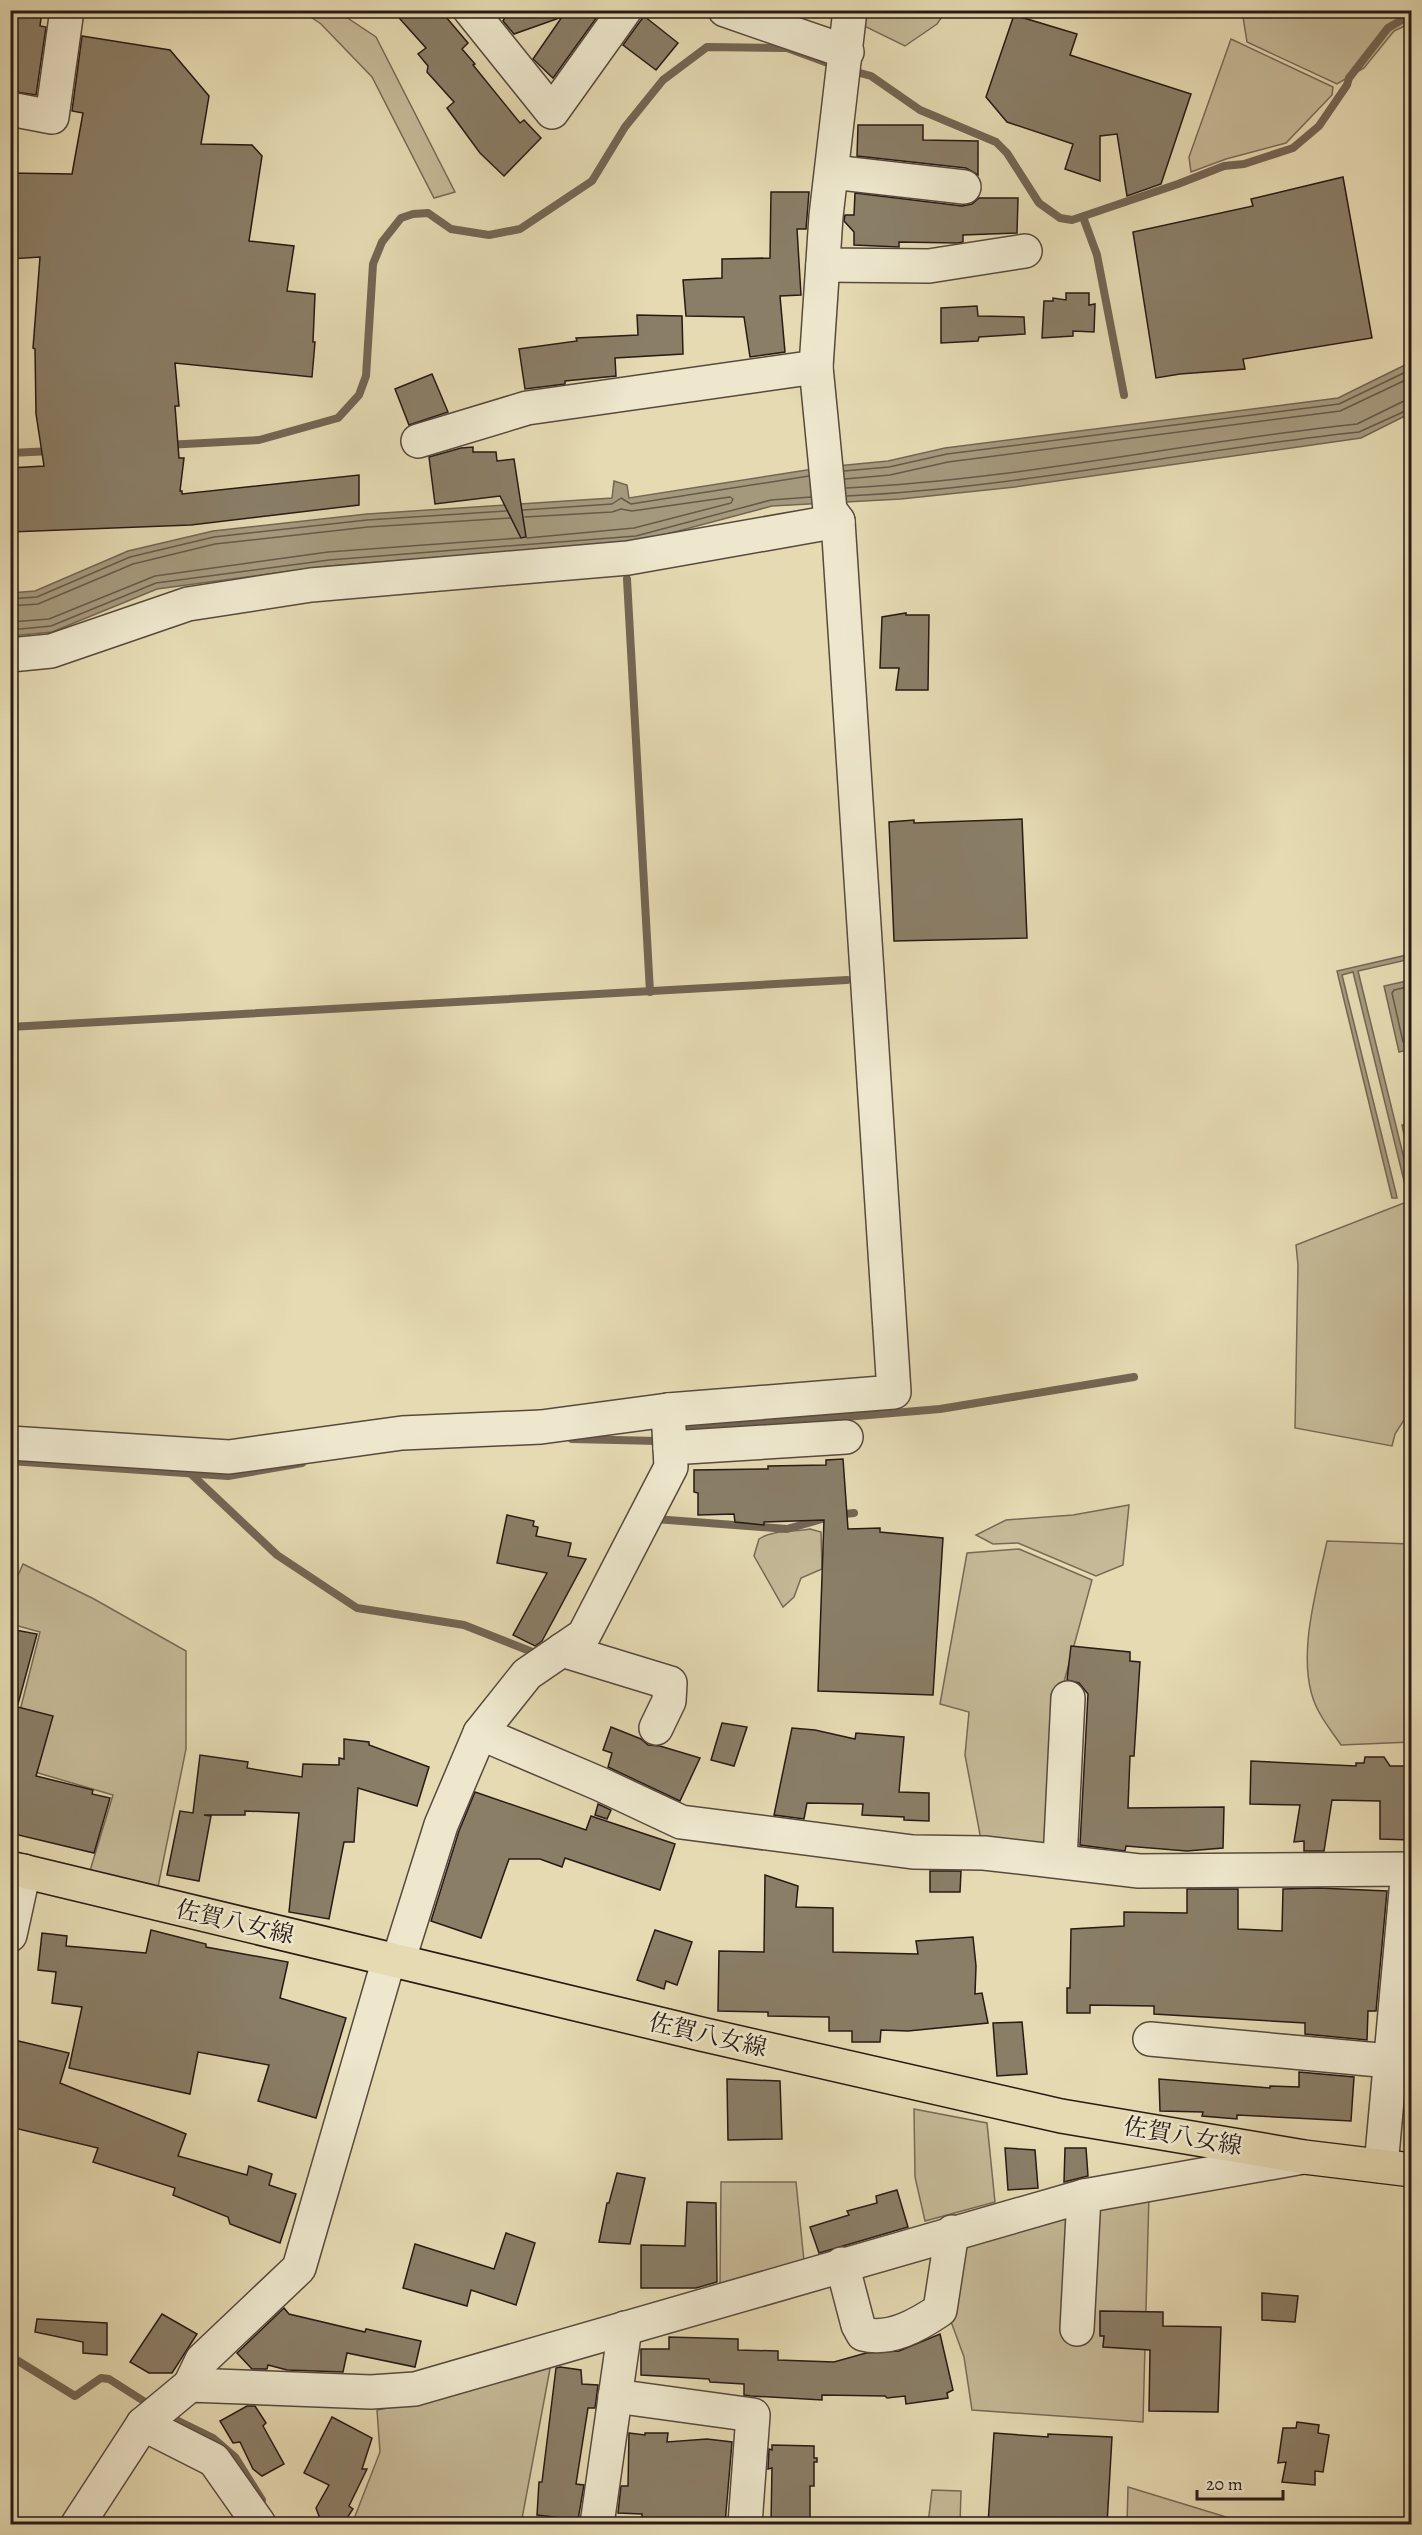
<svg xmlns="http://www.w3.org/2000/svg" width="1422" height="2535" font-family="Alegreya,'Noto Serif JP',serif">
<style>
.green{fill:#c5b997;stroke:#766a56;stroke-width:1.5}
.water{fill:#a5997d;stroke:#736654;stroke-width:1.5}
.lines{fill:none;stroke-linecap:round;stroke-linejoin:round}
.shore{stroke:#665a4a;stroke-width:1.5}
.stream{stroke:#736654;stroke-width:8}
.building{fill:#8a7e67;stroke:#281a16;stroke-width:1.5}
.minor-casing{stroke:#574a3d;stroke-width:36}
.major-casing{stroke:#281a16;stroke-width:36}
.minor{stroke:#eee7cd;stroke-width:33}
.major{stroke:#e5dab2;stroke-width:33}
.labels{text-anchor:middle;dominant-baseline:central;stroke-width:5;stroke-linejoin:round;paint-order:stroke}
.street-label{font-size:24px;fill:#281a16;stroke:#eee7cd}
</style>
<rect width="100%" height="100%" fill="#e5dab2"/>
<filter id="stains"><feTurbulence type="fractalNoise" baseFrequency=".00333" numOctaves="4"/><feColorMatrix values="0 0 0 0 .2 0 0 0 0 .09 0 0 0 0 .02 0 0 0 .5 -.17"/></filter>
<radialGradient id="worn" r=".72"><stop offset=".6" stop-color="#630" stop-opacity="0"/><stop offset="1" stop-color="#630" stop-opacity=".3"/></radialGradient>
<g class="green">
<path d="M 302,11 L 337,11 L 376,37 L 455,192 L 434,198 L 372,77 L 321,24 Z"/>
<path d="M 866,11 L 946,11 L 937,24 L 905,46 L 860,24 Z"/>
<path d="M 1244,11 L 1411,11 L 1411,23 L 1394,31 L 1364,68 L 1337,84 L 1247,42 L 1243,17 Z"/>
<path d="M 1231,39 L 1333,87 L 1332,95 L 1286,143 L 1226,159 L 1191,172 L 1189,157 Z"/>
<path d="M 1411,1123 L 1412,1123 L 1411,1167 L 1402,1125 Z"/>
<path d="M 1409,1201 L 1412,1216 L 1411,1409 L 1395,1434 L 1392,1446 L 1295,1428 L 1298,1265 L 1296,1245 Z"/>
<path d="M 1129,1505 L 1123,1565 L 1096,1576 L 1018,1543 L 993,1544 L 976,1535 L 1006,1520 L 1073,1515 Z"/>
<path d="M 810,1529 L 821,1532 L 822,1569 L 801,1578 L 794,1597 L 783,1607 L 754,1556 L 759,1539 C 772,1530 793,1532 810,1529 Z"/>
<path d="M 1327,1541 L 1411,1544 L 1411,1742 L 1341,1745 C 1333,1733 1322,1720 1316,1706 C 1295,1660 1317,1589 1327,1541 Z"/>
<path d="M 1019,1549 L 1092,1580 L 1062,1689 L 1055,1852 L 982,1845 L 965,1755 L 969,1712 L 940,1704 L 967,1553 Z"/>
<path d="M 23,1564 L 94,1599 L 186,1651 L 186,1749 L 158,1887 L 89,1874 L 113,1795 L 11,1765 L 12,1742 L 40,1632 L 11,1624 L 11,1591 Z"/>
<path d="M 914,2109 L 987,2123 L 995,2202 L 925,2221 L 915,2177 Z"/>
<path d="M 721,2182 L 796,2182 L 804,2261 L 720,2287 Z"/>
<path d="M 1149,2195 L 1143,2422 L 972,2410 L 964,2357 L 946,2308 L 956,2238 Z"/>
<path d="M 552,2358 L 521,2524 L 352,2524 L 380,2452 L 377,2410 L 419,2402 Z"/>
<path d="M 1128,2487 L 1249,2524 L 1127,2524 Z"/>
<path d="M 932,2490 L 961,2491 L 960,2524 L 928,2524 Z"/>
</g>
<g class="water">
<path d="M 1411,362 L 1411,413 L 1361,438 L 1015,487 L 901,499 L 772,506 L 637,542 L 329,566 L 157,589 L 52,632 L 11,636 L 11,593 L 35,591 L 128,551 L 213,531 L 367,514 L 612,498 L 614,481 L 627,485 L 629,498 L 826,467 L 888,461 L 945,448 L 1338,398 Z"/>
<path d="M 1411,954 L 1411,959 L 1358,971 L 1411,1187 L 1406,1189 L 1353,972 L 1342,975 L 1396,1193 L 1397,1198 L 1392,1198 L 1337,971 Z"/>
<path d="M 1411,980 L 1411,1049 L 1399,1052 L 1384,986 Z"/>
</g>
<g class="lines">
<g class="shore">
<path d="M 844,471 L 889,467 L 947,454 L 1339,404 L 1412,369"/>
<path d="M 845,479 L 890,475 L 948,462 L 1340,411 L 1412,377"/>
<path d="M 846,488 C 1018,480 1186,442 1357,424 L 1404,401 L 1412,400"/>
<path d="M 847,496 C 1019,488 1188,450 1359,432 L 1412,408"/>
<path d="M 523,510 L 612,504 L 621,498 L 631,504 L 809,476"/>
<path d="M 525,517 L 612,512 L 621,509 L 632,511 L 730,497 L 733,499 L 731,503 L 634,528 L 527,538"/>
<path d="M 10,599 L 37,597 L 130,557 L 214,537 L 367,520 L 506,511"/>
<path d="M 10,606 L 38,604 L 133,564 L 215,544 L 368,527 L 510,518"/>
<path d="M 10,622 L 49,619 L 155,576 L 328,552 L 520,538"/>
<path d="M 10,630 L 51,626 L 156,583 L 329,560 L 636,536 L 771,500 L 811,497"/>
<path d="M 1412,986 L 1394,990 L 1392,993 L 1403,1042 L 1412,1044"/>
</g>
<g class="stream">
<path d="M 849,70 L 871,76 L 920,110 L 996,142 L 1007,153 L 1039,203 L 1060,218 L 1072,220 L 1178,184 L 1224,166 L 1244,164 L 1293,148 L 1319,126 L 1347,85 L 1349,78 L 1388,28 L 1412,14"/>
<path d="M 1083,217 L 1097,255 L 1124,395"/>
<path d="M 166,445 L 259,440 L 338,418 L 359,395 L 366,376 L 373,264 L 382,242 L 401,218 L 413,214 L 428,213 L 451,229 L 489,235 L 520,229 L 592,181 L 625,127 L 663,80 L 707,47 L 787,48 L 836,66"/>
<path d="M 10,453 L 52,451"/>
<path d="M 627,579 L 650,992"/>
<path d="M 10,1027 L 847,980"/>
<path d="M 689,1430 L 940,1409 L 1134,1377"/>
<path d="M 572,1439 L 658,1441 L 659,1446"/>
<path d="M 10,1461 L 228,1476 L 302,1463"/>
<path d="M 189,1472 L 277,1555 L 357,1608 L 464,1625 L 535,1653 L 540,1650"/>
<path d="M 655,1519 L 787,1529 L 836,1515 L 854,1513"/>
<path d="M 10,2356 L 75,2396 L 101,2378 L 109,2379 L 153,2407"/>
<path d="M 164,2414 L 213,2438 L 235,2457 L 262,2500"/>
</g>
</g>
<g class="building">
<path d="M 10,10 L 42,10 L 40,26 L 46,27 L 36,95 L 10,91 Z"/>
<path d="M 392,10 L 440,10 L 468,43 L 462,49 L 475,64 L 473,65 L 520,123 L 524,120 L 541,138 L 504,176 L 480,153 L 447,108 L 454,102 L 427,72 L 428,66 L 418,54 L 426,48 Z"/>
<path d="M 509,10 L 602,10 L 553,78 L 533,59 L 562,17 L 514,34 L 503,21 Z"/>
<path d="M 1014,15 L 1077,34 L 1070,55 L 1191,94 L 1161,184 L 1127,196 L 1117,134 L 1100,136 L 1100,181 L 1065,169 L 1073,144 L 1007,122 L 986,97 Z"/>
<path d="M 644,16 L 678,43 L 656,70 L 623,45 Z"/>
<path d="M 82,36 L 170,50 L 209,96 L 201,144 L 252,145 L 262,156 L 249,241 L 294,246 L 287,291 L 315,294 L 313,342 L 315,342 L 312,377 L 175,363 L 179,406 L 175,406 L 179,458 L 184,458 L 180,491 L 182,491 L 182,494 L 359,475 L 359,505 L 191,525 L 10,532 L 10,468 L 44,466 L 36,414 L 35,349 L 33,348 L 40,257 L 10,259 L 10,173 L 72,174 L 83,113 L 72,111 Z"/>
<path d="M 858,125 L 923,125 L 923,140 L 978,141 L 978,175 L 966,168 L 857,156 Z"/>
<path d="M 1343,177 L 1372,338 L 1243,359 L 1245,369 L 1180,374 L 1156,378 L 1133,232 L 1253,206 L 1251,199 Z"/>
<path d="M 771,192 L 809,192 L 806,229 L 797,229 L 801,295 L 780,296 L 785,352 L 750,357 L 744,317 L 686,316 L 683,280 L 722,278 L 722,259 L 770,258 Z"/>
<path d="M 855,193 L 962,206 L 972,204 L 979,198 L 1018,198 L 1017,233 L 963,235 L 963,242 L 958,243 L 899,242 L 899,247 L 854,245 L 854,232 L 844,221 L 845,215 L 854,215 Z"/>
<path d="M 1066,293 L 1089,293 L 1089,305 L 1095,304 L 1094,332 L 1073,331 L 1073,336 L 1042,338 L 1044,301 L 1053,301 L 1053,298 L 1066,300 Z"/>
<path d="M 977,306 L 978,316 L 1024,317 L 1025,334 L 979,337 L 978,341 L 941,343 L 941,308 Z"/>
<path d="M 637,315 L 682,316 L 683,354 L 615,358 L 616,376 L 565,381 L 565,384 L 525,389 L 519,349 L 577,341 L 576,338 L 638,335 Z"/>
<path d="M 432,374 L 448,412 L 409,425 L 395,389 Z"/>
<path d="M 473,447 L 473,452 L 496,452 L 497,461 L 514,459 L 526,537 L 521,538 L 500,496 L 435,504 L 429,457 L 461,448 Z"/>
<path d="M 906,613 L 906,615 L 929,615 L 928,690 L 896,690 L 899,668 L 880,668 L 882,617 Z"/>
<path d="M 1022,819 L 1027,938 L 894,941 L 889,822 L 914,820 L 914,823 Z"/>
<path d="M 843,1459 L 848,1529 L 880,1528 L 880,1532 L 943,1538 L 933,1695 L 818,1691 L 824,1520 L 764,1522 L 764,1525 L 735,1522 L 734,1514 L 698,1515 L 698,1493 L 694,1492 L 694,1470 L 768,1469 L 768,1466 L 826,1465 L 826,1460 Z"/>
<path d="M 507,1515 L 534,1521 L 533,1526 L 538,1527 L 536,1536 L 571,1543 L 568,1556 L 586,1559 L 542,1641 L 535,1646 L 513,1635 L 547,1573 L 497,1563 Z"/>
<path d="M 10,1629 L 37,1634 L 18,1704 L 10,1703 Z"/>
<path d="M 1071,1646 L 1130,1652 L 1130,1661 L 1140,1662 L 1134,1756 L 1130,1756 L 1128,1808 L 1224,1807 L 1223,1848 L 1187,1851 L 1126,1846 L 1125,1851 L 1080,1845 L 1088,1694 L 1079,1683 L 1067,1680 Z"/>
<path d="M 10,1705 L 53,1716 L 36,1776 L 93,1790 L 92,1794 L 110,1798 L 94,1853 L 10,1833 Z"/>
<path d="M 722,1723 L 747,1727 L 734,1766 L 711,1760 Z"/>
<path d="M 611,1727 L 641,1739 L 648,1745 L 660,1746 L 700,1758 L 680,1801 L 608,1767 L 612,1753 L 603,1750 Z"/>
<path d="M 792,1728 L 815,1730 L 855,1739 L 856,1733 L 904,1737 L 899,1792 L 929,1793 L 929,1821 L 904,1820 L 904,1817 L 862,1815 L 863,1804 L 807,1803 L 804,1819 L 774,1815 Z"/>
<path d="M 344,1739 L 369,1742 L 369,1745 L 429,1767 L 417,1806 L 358,1788 L 354,1842 L 344,1842 L 329,1919 L 289,1912 L 299,1813 L 245,1811 L 245,1815 L 204,1815 L 211,1816 L 199,1881 L 167,1875 L 180,1811 L 193,1813 L 200,1755 L 248,1762 L 247,1768 L 302,1777 L 303,1764 L 339,1765 L 339,1758 L 344,1759 Z"/>
<path d="M 1365,1757 L 1384,1757 L 1390,1766 L 1412,1766 L 1412,1840 L 1380,1839 L 1380,1801 L 1332,1800 L 1324,1851 L 1304,1851 L 1304,1841 L 1294,1842 L 1300,1805 L 1250,1804 L 1251,1761 L 1356,1766 L 1356,1763 L 1364,1763 Z"/>
<path d="M 475,1792 L 586,1830 L 591,1816 L 675,1844 L 660,1890 L 565,1858 L 562,1867 L 540,1859 L 509,1859 L 481,1938 L 431,1921 L 459,1831 Z"/>
<path d="M 598,1804 L 611,1810 L 607,1819 L 595,1815 Z"/>
<path d="M 930,1871 L 961,1871 L 960,1892 L 930,1892 Z"/>
<path d="M 765,1875 L 798,1886 L 796,1907 L 833,1908 L 833,1952 L 918,1954 L 916,1941 L 973,1937 L 976,1966 L 975,1994 L 982,1993 L 988,2023 L 908,2031 L 881,2030 L 880,2042 L 852,2042 L 852,2031 L 829,2031 L 829,2017 L 768,2016 L 768,2012 L 718,2011 L 719,1951 L 764,1952 Z"/>
<path d="M 1319,1888 L 1387,1891 L 1376,2011 L 1368,2011 L 1367,2040 L 1305,2034 L 1305,2023 L 1154,2014 L 1154,2006 L 1090,2005 L 1090,2013 L 1067,2013 L 1067,1988 L 1070,1988 L 1071,1929 L 1124,1926 L 1124,1912 L 1187,1913 L 1187,1889 L 1238,1889 L 1238,1929 L 1282,1931 L 1283,1889 Z"/>
<path d="M 151,1930 L 206,1944 L 206,1947 L 288,1962 L 280,1998 L 346,2018 L 316,2118 L 258,2101 L 269,2065 L 198,2052 L 190,2094 L 69,2068 L 82,2007 L 52,2003 L 56,1972 L 38,1970 L 42,1933 L 67,1936 L 66,1946 L 146,1953 Z"/>
<path d="M 655,1930 L 692,1942 L 677,1985 L 666,1981 L 664,1989 L 637,1980 Z"/>
<path d="M 1022,2022 L 1027,2074 L 997,2076 L 993,2023 Z"/>
<path d="M 10,2039 L 69,2053 L 60,2083 L 186,2134 L 178,2156 L 247,2175 L 249,2166 L 272,2174 L 269,2185 L 296,2194 L 280,2243 L 230,2224 L 228,2217 L 173,2195 L 175,2188 L 93,2162 L 98,2148 L 10,2127 Z"/>
<path d="M 1299,2072 L 1354,2077 L 1351,2121 L 1237,2115 L 1237,2119 L 1202,2116 L 1203,2112 L 1160,2111 L 1159,2079 L 1270,2088 L 1270,2086 L 1299,2087 Z"/>
<path d="M 727,2079 L 780,2081 L 782,2139 L 728,2140 Z"/>
<path d="M 1005,2148 L 1035,2150 L 1038,2188 L 1008,2190 Z"/>
<path d="M 1065,2148 L 1086,2148 L 1088,2176 L 1064,2182 Z"/>
<path d="M 617,2173 L 645,2178 L 630,2244 L 599,2242 L 607,2203 L 609,2203 Z"/>
<path d="M 897,2190 L 908,2227 L 819,2253 L 810,2227 L 849,2215 L 847,2211 L 877,2203 L 876,2196 Z"/>
<path d="M 687,2202 L 716,2203 L 717,2282 L 696,2288 L 641,2288 L 641,2245 L 685,2246 Z"/>
<path d="M 506,2233 L 535,2243 L 516,2305 L 471,2290 L 467,2306 L 403,2288 L 415,2244 L 494,2269 Z"/>
<path d="M 1262,2293 L 1298,2296 L 1295,2322 L 1262,2320 Z"/>
<path d="M 284,2308 L 289,2314 L 365,2332 L 366,2329 L 421,2341 L 415,2367 L 347,2353 L 343,2372 L 287,2370 L 268,2365 L 267,2369 L 252,2369 L 237,2353 Z"/>
<path d="M 1100,2311 L 1163,2312 L 1163,2326 L 1221,2327 L 1218,2412 L 1149,2411 L 1150,2350 L 1103,2347 L 1104,2336 L 1100,2336 Z"/>
<path d="M 162,2314 L 197,2334 L 172,2373 L 149,2373 L 130,2362 Z"/>
<path d="M 37,2319 L 107,2323 L 107,2355 L 83,2353 L 83,2342 L 35,2332 Z"/>
<path d="M 940,2334 L 953,2390 L 947,2393 L 948,2398 L 906,2404 L 905,2396 L 887,2398 L 885,2396 L 822,2395 L 822,2400 L 751,2396 L 744,2395 L 744,2384 L 710,2382 L 709,2379 L 641,2375 L 641,2349 L 669,2349 L 669,2337 L 738,2339 L 738,2350 L 778,2351 L 778,2360 L 834,2362 L 866,2353 L 899,2351 Z"/>
<path d="M 560,2367 L 581,2370 L 582,2384 L 598,2385 L 595,2408 L 588,2408 L 576,2484 L 584,2485 L 578,2520 L 537,2515 L 539,2482 L 542,2482 L 556,2368 Z"/>
<path d="M 247,2406 L 255,2406 L 266,2423 L 263,2426 L 284,2464 L 262,2476 L 253,2469 L 240,2442 L 233,2443 L 220,2421 Z"/>
<path d="M 332,2417 L 372,2438 L 362,2469 L 367,2469 L 349,2506 L 353,2509 L 343,2524 L 322,2524 L 316,2508 L 329,2485 L 304,2473 Z"/>
<path d="M 1297,2422 L 1319,2425 L 1318,2433 L 1329,2435 L 1323,2472 L 1315,2471 L 1315,2485 L 1282,2482 L 1286,2462 L 1278,2463 L 1283,2428 L 1296,2428 Z"/>
<path d="M 629,2433 L 645,2435 L 645,2433 L 668,2433 L 667,2442 L 707,2439 L 732,2442 L 725,2524 L 642,2524 L 642,2514 L 618,2513 L 621,2486 L 628,2486 Z"/>
<path d="M 994,2433 L 1048,2437 L 1048,2434 L 1112,2437 L 1107,2524 L 988,2524 Z"/>
<path d="M 772,2445 L 814,2446 L 814,2458 L 817,2458 L 817,2462 L 814,2462 L 814,2486 L 810,2486 L 810,2524 L 771,2524 L 772,2468 L 768,2469 L 769,2449 L 772,2450 Z"/>
</g>
<g class="lines">
<g class="minor-casing">
<g id="minor">
<path d="M 470,10 L 552,112 L 625,10"/>
<path d="M 725,10 L 847,52"/>
<path d="M 10,109 L 52,117 L 67,10"/>
<path d="M 832,172 L 964,187"/>
<path d="M 823,265 L 929,266 L 1025,251"/>
<path d="M 418,441 L 527,408 L 816,367"/>
<path d="M 10,655 L 51,651 L 188,604 L 311,585 L 628,558 L 838,521"/>
<path d="M 10,1443 L 229,1457 L 402,1433 L 541,1427 L 668,1410 L 894,1392 L 838,521 L 830,510 L 816,367 L 826,216 L 850,10"/>
<path d="M 670,1448 L 846,1437"/>
<path d="M 562,1650 L 670,1683 L 669,1701 L 656,1728"/>
<path d="M 480,1733 L 600,1784 L 681,1822 L 913,1852 L 984,1853 L 1139,1871 L 1412,1869"/>
<path d="M 1060,1861 L 1068,1698"/>
<path d="M 10,1935 L 24,1871"/>
<path d="M 398,1962 L 441,1825 L 480,1733 L 527,1674 L 584,1635 L 671,1467 L 668,1410"/>
<path d="M 1150,2039 L 1390,2061"/>
<path d="M 1381,2166 L 1408,1869"/>
<path d="M 842,2264 L 858,2325 L 863,2334 C 890,2341 918,2325 940,2310 L 952,2232"/>
<path d="M 1077,2329 L 1084,2196"/>
<path d="M 190,2385 L 202,2360 L 299,2268 L 389,1959"/>
<path d="M 615,2396 L 753,2415 L 745,2524"/>
<path d="M 143,2424 L 214,2460 L 259,2524"/>
<path d="M 78,2524 L 143,2424 L 190,2385 L 371,2392 L 415,2389 L 1084,2196 L 1303,2157"/>
<path d="M 597,2524 L 625,2328"/>
</g>
</g>
<g class="major-casing">
<path id="major" d="M 10,1868 L 701,2034 L 1061,2116 L 1304,2157 L 1412,2170"/>
</g>
<use href="#minor" class="minor"/>
<use href="#major" class="major"/>
</g>
<g class="labels">
<g class="street-label">
<text transform="translate(235 1922) rotate(13)">佐賀八女線</text>
<text transform="translate(708 2035) rotate(13)">佐賀八女線</text>
<text transform="translate(1183 2136) rotate(10)">佐賀八女線</text>
</g>
</g>
<rect width="1422" height="2535" fill="none" stroke="#e5dab2" stroke-width="36"/>
<rect x="12" y="12" width="1398" height="2511" fill="none" stroke="#281a16" stroke-width="3"/>
<rect x="18" y="18" width="1386" height="2499" fill="none" stroke="#281a16" stroke-width="1.5"/>
<path d="M1197 2490v9h86v-9" fill="none" stroke="#281a16" stroke-width="3"/>
<text x="1206" y="2490" font-size="18" fill="#281a16" stroke="#eee7cd" stroke-width="4.5" paint-order="stroke">20 m</text>
<rect width="100%" height="100%" filter="url(#stains)"/>
<rect width="100%" height="100%" fill="url(#worn)"/>
</svg>
